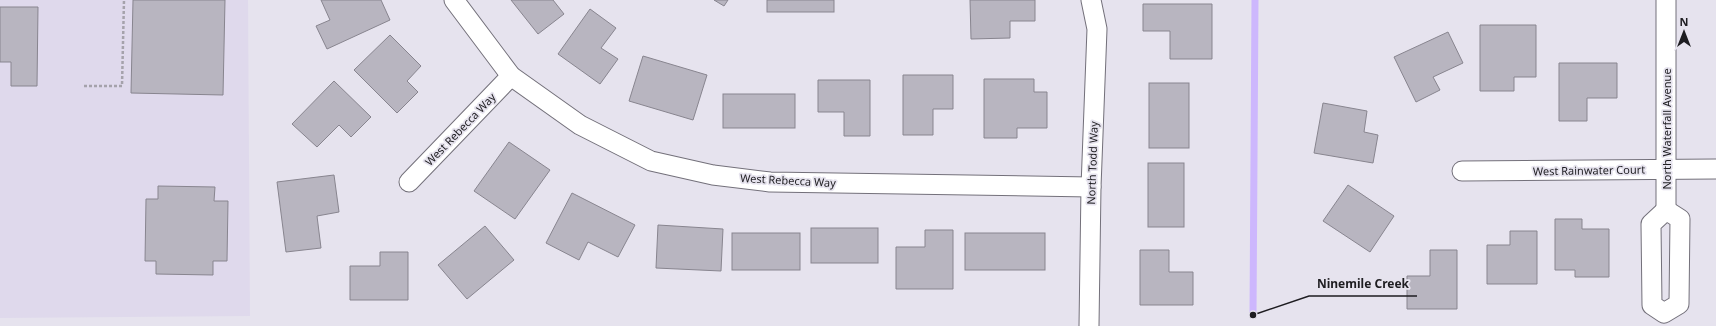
<svg xmlns="http://www.w3.org/2000/svg" width="1716" height="326" font-family="'Noto Sans',sans-serif">
<style>
.built{fill:#dfd9ec}
.lines{fill:none;stroke-linecap:round;stroke-linejoin:round}
.stream{stroke:#cdb7fd;stroke-width:7}
.building{fill:#b8b5c0;stroke:#88858f}
.street-casing{stroke:#73707a;stroke-width:21}
.path{stroke:#a5a2ab;stroke-width:2.5;stroke-dasharray:3 2;stroke-linecap:butt}
.street{stroke:#fff;stroke-width:19}
.labels{text-anchor:middle;dominant-baseline:central;stroke-width:3.5;stroke-linejoin:round;paint-order:stroke}
.street-label{font-size:11px;fill:#1e1d21;stroke:#e6e3ee}
.leader{fill:none;stroke:#1e1d21;stroke-width:1.5}
.callout-dot{fill:#1e1d21;stroke:#e6e3ee;stroke-width:1.5}
.callout-label{font-size:12px;text-anchor:middle;font-weight:bold;fill:#1e1d21;stroke:#e6e3ee;stroke-width:3.5;stroke-linejoin:round;paint-order:stroke}
</style>
<rect width="100%" height="100%" fill="#e6e3ee"/>
<path class="built" d="M 0,0 L 248,0 L 250,316 L 0,318 Z"/>
<g class="lines">
<path class="stream" d="M 1253,315 L 1255,0"/>
</g>
<g class="building">
<path d="M 133,0 L 225,0 L 223,95 L 131,93 Z"/>
<path d="M 321,0 L 381,0 L 390,20 L 327,49 L 316,26 L 330,20 Z"/>
<path d="M 511,0 L 553,0 L 564,14 L 538,34 Z"/>
<path d="M 714,0 L 728,0 L 724,6 Z"/>
<rect x="767" y="0" width="67" height="12"/>
<path d="M 970,0 L 1035,0 L 1035,21 L 1010,21 L 1010,38 L 971,39 Z"/>
<path d="M 1143,4 L 1212,4 L 1212,59 L 1170,59 L 1170,31 L 1143,31 Z"/>
<path d="M 0,7 L 38,7 L 37,86 L 11,86 L 11,62 L 0,62 Z"/>
<path d="M 590,9 L 616,28 L 601,48 L 618,59 L 600,84 L 558,54 Z"/>
<path d="M 1480,25 L 1536,25 L 1536,77 L 1514,77 L 1514,91 L 1480,91 Z"/>
<path d="M 1448,32 L 1463,63 L 1433,77 L 1440,90 L 1416,102 L 1394,57 Z"/>
<path d="M 390,35 L 421,66 L 407,81 L 418,92 L 397,113 L 354,70 Z"/>
<path d="M 643,56 L 707,75 L 693,120 L 629,101 Z"/>
<path d="M 1559,63 L 1617,63 L 1617,98 L 1587,98 L 1587,121 L 1559,121 Z"/>
<path d="M 903,75 L 953,75 L 953,109 L 933,109 L 933,135 L 903,135 Z"/>
<path d="M 984,79 L 1034,79 L 1034,92 L 1047,92 L 1047,128 L 1017,128 L 1017,138 L 984,138 Z"/>
<path d="M 818,80 L 870,80 L 870,136 L 844,136 L 844,112 L 818,112 Z"/>
<path d="M 334,81 L 371,117 L 351,137 L 339,125 L 317,147 L 292,124 Z"/>
<rect x="1149" y="83" width="40" height="65"/>
<rect x="723" y="94" width="72" height="34"/>
<path d="M 1323,103 L 1367,111 L 1364,132 L 1378,135 L 1373,163 L 1314,153 Z"/>
<path d="M 509,142 L 550,170 L 515,219 L 474,191 Z"/>
<rect x="1148" y="163" width="36" height="64"/>
<path d="M 334,175 L 339,212 L 317,216 L 321,248 L 286,252 L 277,182 Z"/>
<path d="M 1348,185 L 1394,216 L 1370,252 L 1323,221 Z"/>
<path d="M 158,186 L 215,187 L 214,201 L 228,201 L 227,261 L 213,261 L 213,275 L 156,274 L 156,261 L 145,261 L 146,199 L 158,199 Z"/>
<path d="M 572,193 L 635,225 L 618,257 L 588,242 L 579,260 L 546,243 Z"/>
<path d="M 1555,219 L 1582,219 L 1582,229 L 1609,229 L 1609,277 L 1575,277 L 1575,270 L 1555,270 Z"/>
<path d="M 658,225 L 723,229 L 721,271 L 656,268 Z"/>
<path d="M 485,226 L 514,260 L 467,299 L 438,265 Z"/>
<rect x="811" y="228" width="67" height="35"/>
<path d="M 925,230 L 953,230 L 953,289 L 896,289 L 896,247 L 925,247 Z"/>
<path d="M 1510,231 L 1537,231 L 1537,284 L 1487,284 L 1487,245 L 1510,245 Z"/>
<rect x="732" y="233" width="68" height="37"/>
<rect x="965" y="233" width="80" height="37"/>
<path d="M 1140,250 L 1169,250 L 1169,272 L 1193,272 L 1193,305 L 1140,305 Z"/>
<path d="M 1430,250 L 1457,250 L 1457,309 L 1407,309 L 1407,276 L 1430,276 Z"/>
<path d="M 380,252 L 408,252 L 408,300 L 350,300 L 350,266 L 380,266 Z"/>
</g>
<g class="lines">
<g class="street-casing">
<g id="street">
<path d="M 454,0 L 511,76 L 580,125 L 651,161 L 713,175 L 770,182 L 1091,187"/>
<path d="M 1462,171 L 1716,169"/>
<path d="M 409,182 L 511,76"/>
<path d="M 1666,210 L 1680,219 L 1679,304 L 1664,313 L 1652,305 L 1651,224 Z"/>
<path d="M 1666,210 L 1666,0"/>
<path d="M 1089,326 L 1091,187 L 1097,29 L 1091,0"/>
</g>
</g>
<path class="path" d="M 84,86 L 122,86 L 124,0"/>
<use href="#street" class="street"/>
</g>
<g class="labels">
<g class="street-label">
<text transform="translate(460 129) rotate(-46)">West Rebecca Way</text>
<text transform="translate(1666 129) rotate(-90)">North Waterfall Avenue</text>
<text transform="translate(1092 163) rotate(-88)">North Todd Way</text>
<text transform="translate(1589 170) rotate(-1)">West Rainwater Court</text>
<text transform="translate(788 180) rotate(3)">West Rebecca Way</text>
</g>
</g>
<path class="leader" d="M1253 315L1309 296H1417"/>
<circle class="callout-dot" cx="1253" cy="315" r="4"/>
<g class="callout-label">
<text x="1363" y="288">Ninemile Creek</text>
</g>
<g transform="translate(1684 32)" stroke="#e6e3ee" stroke-width="3" paint-order="stroke">
<path d="M0-3L7 15L0 10L-7 15Z" fill="#1e1d21"/>
<text y="-6" font-size="11" font-weight="bold" text-anchor="middle" fill="#1e1d21">N</text>
</g>
</svg>
